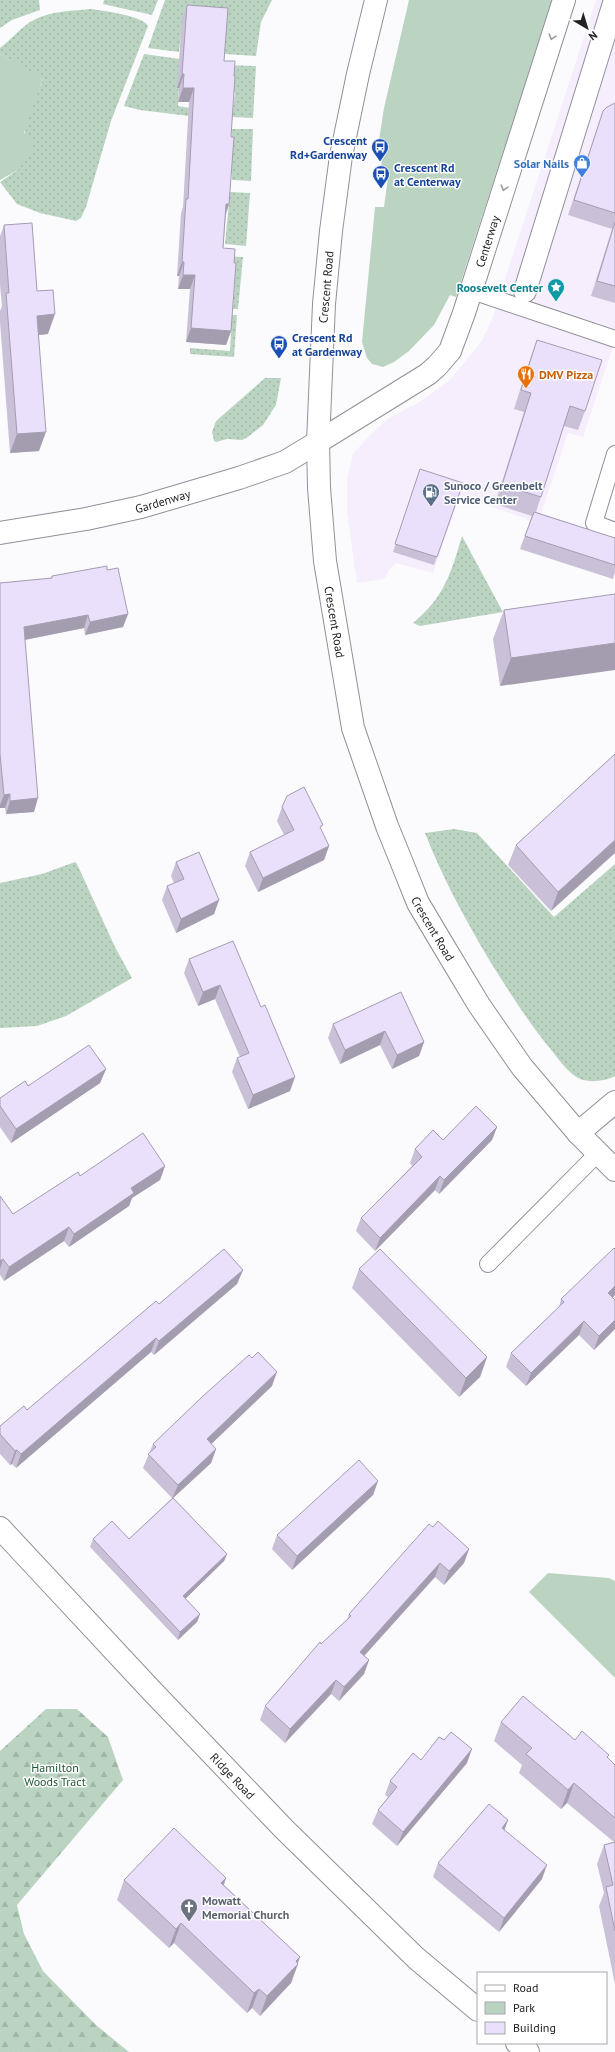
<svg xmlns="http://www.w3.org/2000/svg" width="615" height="2052" font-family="'PT Sans',sans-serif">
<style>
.commercial{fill:#f6edfd}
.grass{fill:url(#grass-dots)}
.forest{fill:url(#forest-firs)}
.park{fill:#bbd4c2}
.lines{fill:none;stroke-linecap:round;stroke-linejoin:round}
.lane-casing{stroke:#90909b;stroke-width:18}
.street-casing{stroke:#90909b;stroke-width:24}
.secondary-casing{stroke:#90909b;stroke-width:24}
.lane{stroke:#fff;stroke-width:16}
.street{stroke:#fff;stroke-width:22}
.secondary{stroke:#fff;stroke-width:22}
.wall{fill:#cac1d8}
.shaded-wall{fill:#a49db0}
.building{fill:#ebe0fb;stroke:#a49db0}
.oneway{stroke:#9c9c9e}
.labels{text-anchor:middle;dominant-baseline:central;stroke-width:3;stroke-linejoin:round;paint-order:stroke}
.transit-label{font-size:12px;font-weight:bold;fill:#164399;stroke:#fff;text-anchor:start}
.shop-label{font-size:12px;font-weight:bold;fill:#366cbe;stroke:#fff;text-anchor:end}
.street-label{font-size:12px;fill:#232327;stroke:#fff}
.culture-label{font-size:12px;font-weight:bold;fill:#0d838f;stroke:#fff;text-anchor:end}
.food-label{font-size:12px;font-weight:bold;fill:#c56008;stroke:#fff;text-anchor:start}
.service-label{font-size:12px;font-weight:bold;fill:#4e5e75;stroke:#fff;text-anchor:start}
.park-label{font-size:12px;fill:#205535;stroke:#fff}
.worship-label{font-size:12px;font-weight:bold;fill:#5b616d;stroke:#fff;text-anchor:start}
</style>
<defs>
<pattern id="grass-dots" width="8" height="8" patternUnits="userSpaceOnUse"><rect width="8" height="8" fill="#bbd4c2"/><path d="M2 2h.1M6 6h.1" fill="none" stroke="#a0b6a7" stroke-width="1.8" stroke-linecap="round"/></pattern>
<pattern id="forest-firs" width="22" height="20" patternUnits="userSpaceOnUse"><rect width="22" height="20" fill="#bbd4c2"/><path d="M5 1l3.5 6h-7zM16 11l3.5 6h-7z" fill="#a0b6a7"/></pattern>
</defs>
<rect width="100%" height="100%" fill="#fbfbfd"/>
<path class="commercial" d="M 596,0 L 615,0 L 615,341 L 583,437 L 568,433 L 538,523 L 460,496 L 433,573 L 396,563 L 389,570 L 385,579 L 357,583 L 347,513 L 347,478 L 353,454 L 371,434 L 389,418 L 421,401 L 450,380 L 482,341 L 492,319 Z"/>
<g class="grass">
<path d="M 0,0 L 39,0 L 40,10 L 12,20 L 0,28 Z"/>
<path d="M 104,0 L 158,0 L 152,15 L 103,4 Z"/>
<path d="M 165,0 L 272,0 L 261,22 L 256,56 L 225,54 L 226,25 L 183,19 L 179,52 L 148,48 Z"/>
<path d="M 92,9 C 103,11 144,16 148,26 L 111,121 L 86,207 L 81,218 L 76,221 L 40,213 L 17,204 L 0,182 L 18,170 L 27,120 L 43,79 L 0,54 L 0,48 C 9,41 17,32 26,25 C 44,11 70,11 92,9 Z"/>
<path d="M 144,54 L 180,59 L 178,106 L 190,108 L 189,116 L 140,110 L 124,106 Z"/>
<path d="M 225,65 L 256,66 L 253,118 L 232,117 L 235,94 Z"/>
<path d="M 232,129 L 253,129 L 251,181 L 232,180 Z"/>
<path d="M 230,192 L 250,193 L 246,246 L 225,244 Z"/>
<path d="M 223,256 L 243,257 L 238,309 L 233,309 L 235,282 Z"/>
<path d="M 232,315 L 237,315 L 234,357 L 190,354 L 190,348 L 230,351 Z"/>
<path d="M 265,378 L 281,378 L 276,405 L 263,425 L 248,437 L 242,440 L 227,439 L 216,442 L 214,441 L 212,432 L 216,421 Z"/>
<path d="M 462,536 L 503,612 L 420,626 L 413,623 C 444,598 451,573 462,536 Z"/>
<path d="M 454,829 L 477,833 L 554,917 L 615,864 L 615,933 L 614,934 L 615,935 L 615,1076 C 606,1081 590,1083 580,1079 C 569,1074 559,1060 552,1051 C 528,1022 508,990 488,958 C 464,917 442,877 425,833 Z"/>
<path d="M 75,862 L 77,864 L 115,947 L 132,978 L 66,1016 L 37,1026 L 0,1028 L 0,883 L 42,874 Z"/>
</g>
<path class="forest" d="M 46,1709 L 77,1709 L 108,1737 L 123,1780 L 17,1905 L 24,1934 L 43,1971 L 96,2025 L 129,2052 L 0,2052 L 0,1751 Z"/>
<g class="park">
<path d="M 409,0 L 552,0 L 456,297 L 450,295 L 434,325 L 409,351 L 394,362 L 383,367 L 372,364 L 367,358 L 362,342 L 375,207 L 384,207 L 389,170 L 381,169 L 382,155 L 377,153 L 384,108 Z"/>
<path d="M 0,54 L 43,78 L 24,133 L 33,140 L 33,153 L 18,170 L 0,180 Z"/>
<path d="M 548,1573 L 609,1578 L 615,1581 L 615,1678 L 529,1592 Z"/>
</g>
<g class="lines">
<g class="lane-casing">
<g id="lane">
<path d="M 472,291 L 615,339"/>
<path d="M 615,454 L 594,523 L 615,531"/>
<path d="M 488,1264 L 598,1153"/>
</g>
</g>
<g class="street-casing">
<g id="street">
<path d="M 525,291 L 615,0"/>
<path id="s1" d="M 318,442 L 428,374 L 437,366 L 450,351 L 464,313 L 564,0"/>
<path d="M 578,1133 L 615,1102"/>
</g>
</g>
<g class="secondary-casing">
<g id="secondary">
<path id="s2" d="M 376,0 L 358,74 L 341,156 L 331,231 L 324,304 L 318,442 L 319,488 L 325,561 L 353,728 L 387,826 L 404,868 L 418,903 L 440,940 L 479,1005 L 522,1067 L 578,1133 L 615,1170"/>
<path id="s3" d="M 0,533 L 86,519 L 141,507 L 239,478 L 285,462 L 318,442"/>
<path id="s4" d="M 0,1528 L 151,1690 L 284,1829 L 416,1958 L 478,2010"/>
<path d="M 517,2043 L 528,2052"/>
</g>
</g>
<use href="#lane" class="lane"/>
<use href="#street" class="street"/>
<use href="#secondary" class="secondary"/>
</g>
<g class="wall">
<path d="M 187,5 L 234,76 L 231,137 L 229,204 L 226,215 L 223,248 L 234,263 L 231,331 L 226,345 L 186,342 L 190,289 L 178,289 L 179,276 L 177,276 L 181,213 L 183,207 L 189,102 L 178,102 L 179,88 L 177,88 L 182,19 Z"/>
<path d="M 615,103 L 615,303 L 591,296 L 612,229 L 568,215 L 603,111 Z"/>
<path d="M 4,225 L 37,291 L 48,334 L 39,335 L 39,451 L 10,453 L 0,322 L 0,311 L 2,306 L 0,285 L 0,236 Z"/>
<path d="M 537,340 L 585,411 L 578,430 L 564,426 L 536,512 L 615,538 L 615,572 L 613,579 L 520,549 L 532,516 L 495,504 L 524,412 L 514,409 L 530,359 Z"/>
<path d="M 418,476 L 463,483 L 434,565 L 393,552 Z"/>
<path d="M 107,570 L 128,614 L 123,627 L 85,635 L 84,628 L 25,640 L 34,812 L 6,814 L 5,808 L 0,808 L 0,583 L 51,578 L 52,576 Z"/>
<path d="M 615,594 L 500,686 L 493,639 L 504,610 Z"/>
<path d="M 615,754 L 551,911 L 508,865 L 516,845 Z"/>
<path d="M 282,807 L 329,846 L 324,860 L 258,892 L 245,866 L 250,852 L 284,835 L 277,821 Z"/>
<path d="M 176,862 L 219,900 L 214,914 L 176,933 L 162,900 L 167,886 L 174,883 L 171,876 Z"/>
<path d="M 233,941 L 290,1091 L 248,1109 L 232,1072 L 237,1058 L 240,1057 L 215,999 L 198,1006 L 184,973 L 189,959 Z"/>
<path d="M 401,992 L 424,1042 L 419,1056 L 392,1069 L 380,1045 L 340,1064 L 328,1038 L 333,1024 Z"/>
<path d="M 106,1069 L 100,1083 L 11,1143 L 0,1127 L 0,1098 L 28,1086 Z"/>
<path d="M 497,1127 L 492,1140 L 439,1194 L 435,1190 L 375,1251 L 356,1231 L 361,1218 L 412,1166 L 410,1163 L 415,1149 L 443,1140 Z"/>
<path d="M 165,1166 L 160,1180 L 132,1198 L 129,1206 L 69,1247 L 64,1241 L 4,1281 L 0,1275 L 0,1196 L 13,1214 L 80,1176 Z"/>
<path d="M 615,1249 L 615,1295 L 612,1298 L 615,1329 L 594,1350 L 579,1335 L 526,1386 L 506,1367 L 511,1353 L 559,1307 L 561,1299 Z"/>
<path d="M 359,1269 L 487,1357 L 480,1377 L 459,1397 L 352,1288 Z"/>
<path d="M 243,1270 L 237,1284 L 154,1355 L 151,1352 L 16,1468 L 12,1464 L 10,1465 L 0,1454 L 0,1426 L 27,1410 L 159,1304 Z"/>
<path d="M 272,1386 L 211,1444 L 216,1449 L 211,1463 L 173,1498 L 227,1554 L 224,1561 L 185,1599 L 200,1614 L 197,1622 L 178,1640 L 90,1547 L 93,1539 L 129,1539 L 172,1498 L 143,1468 L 153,1444 Z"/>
<path d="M 378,1481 L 373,1495 L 292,1570 L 272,1549 L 277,1535 Z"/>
<path d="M 433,1527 L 469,1549 L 464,1563 L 444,1585 L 435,1577 L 364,1656 L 369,1660 L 364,1674 L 339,1701 L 331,1694 L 285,1743 L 260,1720 L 265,1706 L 321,1644 L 347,1620 L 349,1614 Z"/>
<path d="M 501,1722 L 575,1740 L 608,1758 L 615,1765 L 615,1984 L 599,1906 L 604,1893 L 597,1864 L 604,1845 L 614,1842 L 567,1803 L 561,1809 L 519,1773 L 522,1765 L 494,1741 Z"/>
<path d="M 421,1760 L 467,1763 L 397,1846 L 372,1824 L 378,1810 L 388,1797 L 385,1795 L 390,1781 Z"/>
<path d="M 508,1820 L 504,1830 L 542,1879 L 499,1932 L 433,1877 L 438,1863 Z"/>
<path d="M 226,1878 L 224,1885 L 300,1957 L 291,1983 L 260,2016 L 252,2008 L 247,2013 L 174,1943 L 169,1948 L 117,1900 L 124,1880 Z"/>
</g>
<g class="shaded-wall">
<path d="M 182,74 L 184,74 L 179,88 L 177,88 Z"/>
<path d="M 183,88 L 194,88 L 189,102 L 178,102 Z"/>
<path d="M 226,204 L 229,204 L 224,218 Z"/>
<path d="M 182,262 L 184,262 L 179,276 L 177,276 Z"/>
<path d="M 183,275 L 195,275 L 190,289 L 178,289 Z"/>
<path d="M 55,314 L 48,334 L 30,336 L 37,316 Z"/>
<path d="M 191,328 L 231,331 L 226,345 L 186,342 Z"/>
<path d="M 46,432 L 39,451 L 10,453 L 17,434 Z"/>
<path d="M 128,614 L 123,627 L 85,635 L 90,622 Z"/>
<path d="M 88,615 L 84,628 L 19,641 L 24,627 Z"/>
<path d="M 615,643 L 615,670 L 500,686 L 511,658 Z"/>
<path d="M 10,794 L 5,808 L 0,808 L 0,805 L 4,795 Z"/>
<path d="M 38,798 L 34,812 L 6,814 L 10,801 Z"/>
<path d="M 615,840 L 615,853 L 551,911 L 558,892 Z"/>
<path d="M 329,846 L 324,860 L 258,892 L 263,878 Z"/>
<path d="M 219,900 L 214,914 L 176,933 L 181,919 Z"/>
<path d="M 220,985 L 215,999 L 198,1006 L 203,992 Z"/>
<path d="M 385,1031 L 380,1045 L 340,1064 L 345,1050 Z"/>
<path d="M 424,1042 L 419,1056 L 392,1069 L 397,1055 Z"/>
<path d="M 106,1069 L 100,1083 L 11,1143 L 16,1129 Z"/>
<path d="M 295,1077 L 290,1091 L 248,1109 L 253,1095 Z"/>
<path d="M 497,1127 L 492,1140 L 439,1194 L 444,1180 Z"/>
<path d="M 165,1166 L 160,1180 L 132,1198 L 129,1206 L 69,1247 L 74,1234 L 131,1188 Z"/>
<path d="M 440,1176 L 435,1190 L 375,1251 L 380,1238 Z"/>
<path d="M 69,1227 L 64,1241 L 4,1281 L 9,1267 Z"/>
<path d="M 3,1259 L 0,1269 L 0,1261 Z"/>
<path d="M 243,1270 L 237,1284 L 154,1355 L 159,1341 Z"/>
<path d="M 615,1286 L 615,1295 L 603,1307 L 608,1293 Z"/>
<path d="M 615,1320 L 615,1329 L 594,1350 L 599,1336 Z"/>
<path d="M 584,1321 L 579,1335 L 526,1386 L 531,1373 Z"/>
<path d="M 156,1338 L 151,1352 L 16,1468 L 21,1454 Z"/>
<path d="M 487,1357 L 480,1377 L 459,1397 L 466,1378 Z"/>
<path d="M 277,1372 L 272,1386 L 202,1453 L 207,1439 Z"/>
<path d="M 216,1449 L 211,1463 L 172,1499 L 178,1485 Z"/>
<path d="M 17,1450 L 12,1464 L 10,1465 L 15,1451 Z"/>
<path d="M 378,1481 L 373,1495 L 292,1570 L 297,1556 Z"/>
<path d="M 469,1549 L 464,1563 L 444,1585 L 449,1571 Z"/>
<path d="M 227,1554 L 224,1561 L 180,1604 L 183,1596 Z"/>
<path d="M 440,1563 L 435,1577 L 355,1666 L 360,1652 Z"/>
<path d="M 200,1614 L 197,1622 L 178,1640 L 180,1632 Z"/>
<path d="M 369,1660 L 364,1674 L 339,1701 L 344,1687 Z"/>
<path d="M 336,1680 L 331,1694 L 285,1743 L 290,1729 Z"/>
<path d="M 472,1749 L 467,1763 L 397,1846 L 403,1832 Z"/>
<path d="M 574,1783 L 567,1803 L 561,1809 L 568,1790 Z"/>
<path d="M 508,1820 L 503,1834 L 502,1828 Z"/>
<path d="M 547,1865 L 542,1879 L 499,1932 L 504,1918 Z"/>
<path d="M 226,1878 L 219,1897 L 221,1883 Z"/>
<path d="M 181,1923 L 174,1943 L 169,1948 L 176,1929 Z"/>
<path d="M 300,1957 L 297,1965 L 298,1964 L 291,1983 L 260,2016 L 267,1996 Z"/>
<path d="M 259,1989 L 252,2008 L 247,2013 L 254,1993 Z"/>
</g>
<g class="building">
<path d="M 187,5 L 228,8 L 224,61 L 235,61 L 234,76 L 235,76 L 231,137 L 234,137 L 229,204 L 226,204 L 223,248 L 235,249 L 234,263 L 236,263 L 231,331 L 191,328 L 195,275 L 183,275 L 184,262 L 182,262 L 186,199 L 188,199 L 194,88 L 183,88 L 184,74 L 182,74 Z"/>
<path d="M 615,103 L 615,213 L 574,200 L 603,111 L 607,107 Z"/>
<path d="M 615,222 L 615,286 L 597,281 Z"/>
<path d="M 32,223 L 37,291 L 53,290 L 55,314 L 37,316 L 46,432 L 17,434 L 6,293 L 9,293 L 4,225 Z"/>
<path d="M 537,340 L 602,360 L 585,411 L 570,406 L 541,497 L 502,485 L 531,393 L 521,390 Z"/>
<path d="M 420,469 L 463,483 L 437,557 L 395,544 Z"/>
<path d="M 534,512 L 615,538 L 615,565 L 525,536 Z"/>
<path d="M 107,566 L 107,570 L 118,568 L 128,614 L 90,622 L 88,615 L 24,627 L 38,798 L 10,801 L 10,794 L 4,795 L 0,754 L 0,583 L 52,578 L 52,576 Z"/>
<path d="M 615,594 L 615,643 L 511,658 L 504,610 Z"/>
<path d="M 615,754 L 615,840 L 558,892 L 516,845 Z"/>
<path d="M 304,787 L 323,825 L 320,827 L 329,846 L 263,878 L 250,852 L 294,830 L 282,807 L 287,796 Z"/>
<path d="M 199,852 L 219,900 L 181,919 L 167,886 L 184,879 L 176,862 Z"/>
<path d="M 233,941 L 261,1007 L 265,1005 L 295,1077 L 253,1095 L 237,1058 L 249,1053 L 220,985 L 203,992 L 189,959 Z"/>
<path d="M 401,992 L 424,1042 L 397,1055 L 385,1031 L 345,1050 L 333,1024 Z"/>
<path d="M 89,1045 L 106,1069 L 16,1129 L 0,1106 L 0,1098 L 25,1081 L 28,1086 Z"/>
<path d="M 476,1106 L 497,1127 L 444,1180 L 440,1176 L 380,1238 L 361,1218 L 422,1157 L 415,1149 L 433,1130 L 443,1140 Z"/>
<path d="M 143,1133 L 165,1166 L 131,1188 L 134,1193 L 74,1234 L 69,1227 L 9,1267 L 3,1259 L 0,1261 L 0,1196 L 13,1214 L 78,1172 L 80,1176 Z"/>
<path d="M 614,1248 L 615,1249 L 615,1286 L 608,1293 L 615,1300 L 615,1320 L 599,1336 L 584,1321 L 531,1373 L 511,1353 L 564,1302 L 561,1299 Z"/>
<path d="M 224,1249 L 243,1270 L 159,1341 L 156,1338 L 21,1454 L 17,1450 L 15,1451 L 0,1434 L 0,1426 L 24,1406 L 27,1410 L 156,1301 L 159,1304 Z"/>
<path d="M 380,1249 L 487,1357 L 466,1378 L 359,1269 Z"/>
<path d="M 258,1352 L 277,1372 L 207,1439 L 216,1449 L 178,1485 L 148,1454 L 156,1447 L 153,1444 L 203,1396 L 249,1355 L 252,1358 Z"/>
<path d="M 359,1460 L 378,1481 L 297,1556 L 277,1535 Z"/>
<path d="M 173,1498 L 227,1554 L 183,1596 L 200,1614 L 180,1632 L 93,1539 L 112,1521 L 129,1539 Z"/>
<path d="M 438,1521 L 469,1549 L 449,1571 L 440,1563 L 360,1652 L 369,1660 L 344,1687 L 336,1680 L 290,1729 L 265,1706 L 320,1642 L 321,1644 L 351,1616 L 349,1614 L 429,1524 L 433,1527 Z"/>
<path d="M 523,1696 L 575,1740 L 582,1731 L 609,1755 L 607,1757 L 615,1765 L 615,1818 L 574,1783 L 568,1790 L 526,1754 L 532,1748 L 501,1722 Z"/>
<path d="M 451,1732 L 472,1749 L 403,1832 L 378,1810 L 397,1787 L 390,1781 L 413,1753 L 421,1760 L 439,1737 L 444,1740 Z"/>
<path d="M 489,1804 L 508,1820 L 502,1828 L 547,1865 L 504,1918 L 438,1863 Z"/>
<path d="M 174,1828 L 226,1878 L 221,1883 L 300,1957 L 296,1961 L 298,1964 L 267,1996 L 259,1989 L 254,1993 L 181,1923 L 176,1929 L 124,1880 Z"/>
<path d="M 615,1842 L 615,1931 L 606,1887 L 613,1885 L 604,1845 Z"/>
</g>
<defs><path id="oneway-chevron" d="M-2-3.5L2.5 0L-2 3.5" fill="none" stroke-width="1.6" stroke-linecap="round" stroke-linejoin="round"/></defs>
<g class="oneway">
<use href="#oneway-chevron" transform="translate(552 37) rotate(107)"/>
<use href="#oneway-chevron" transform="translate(504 188) rotate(107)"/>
</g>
<defs>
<g id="bus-pin" transform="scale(0.9)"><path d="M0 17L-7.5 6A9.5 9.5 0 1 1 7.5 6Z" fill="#1a4fb4" stroke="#fff"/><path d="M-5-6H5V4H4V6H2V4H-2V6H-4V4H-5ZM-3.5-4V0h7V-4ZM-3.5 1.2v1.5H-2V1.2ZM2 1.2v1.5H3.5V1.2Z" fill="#fff"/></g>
<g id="shop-pin" transform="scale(0.9)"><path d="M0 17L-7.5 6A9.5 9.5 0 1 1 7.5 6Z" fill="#3f7fe0" stroke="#fff"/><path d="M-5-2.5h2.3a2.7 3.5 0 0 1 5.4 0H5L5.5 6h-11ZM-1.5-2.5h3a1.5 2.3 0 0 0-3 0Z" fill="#fff"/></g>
<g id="sight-pin" transform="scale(0.9)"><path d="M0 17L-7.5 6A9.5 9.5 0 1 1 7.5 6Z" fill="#0f9aa8" stroke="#fff"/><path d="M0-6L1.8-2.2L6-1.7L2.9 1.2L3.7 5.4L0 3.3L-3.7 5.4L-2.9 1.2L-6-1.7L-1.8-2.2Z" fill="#fff"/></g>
<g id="restaurant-pin" transform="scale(0.9)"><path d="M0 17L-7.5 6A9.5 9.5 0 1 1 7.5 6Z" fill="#e8710a" stroke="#fff"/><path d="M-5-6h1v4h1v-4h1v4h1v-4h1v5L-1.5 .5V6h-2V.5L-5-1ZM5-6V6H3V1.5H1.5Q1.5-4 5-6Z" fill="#fff"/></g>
<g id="fuel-pin" transform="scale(0.9)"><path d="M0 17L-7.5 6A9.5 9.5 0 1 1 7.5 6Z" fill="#5c6f8a" stroke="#fff"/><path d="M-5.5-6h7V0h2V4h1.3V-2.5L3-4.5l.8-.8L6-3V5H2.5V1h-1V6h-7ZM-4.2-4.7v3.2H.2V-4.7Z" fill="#fff"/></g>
<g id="church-pin" transform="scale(0.9)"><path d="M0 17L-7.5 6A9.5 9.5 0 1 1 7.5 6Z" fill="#6b7280" stroke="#fff"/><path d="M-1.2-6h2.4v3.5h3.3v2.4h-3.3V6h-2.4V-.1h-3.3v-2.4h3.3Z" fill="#fff"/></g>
</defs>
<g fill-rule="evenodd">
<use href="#bus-pin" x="380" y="147"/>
<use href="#shop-pin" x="582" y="163"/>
<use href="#bus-pin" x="381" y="174"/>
<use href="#sight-pin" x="556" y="287"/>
<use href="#bus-pin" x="279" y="344"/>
<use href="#restaurant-pin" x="526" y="374"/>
<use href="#fuel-pin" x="431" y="492"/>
<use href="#church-pin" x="189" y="1907"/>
</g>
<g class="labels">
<g class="transit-label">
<text x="367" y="140" text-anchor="end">Crescent<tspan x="367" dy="14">Rd+Gardenway</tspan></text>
<text x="394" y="167">Crescent Rd<tspan x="394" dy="14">at Centerway</tspan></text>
<text x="292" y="337">Crescent Rd<tspan x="292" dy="14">at Gardenway</tspan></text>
</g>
<g class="shop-label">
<text x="569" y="163">Solar Nails</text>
</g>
<g class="street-label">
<text stroke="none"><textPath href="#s1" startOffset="277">Centerway</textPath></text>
<text transform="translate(326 287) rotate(-85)">Crescent Road</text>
<text stroke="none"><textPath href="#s3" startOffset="166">Gardenway</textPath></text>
<text stroke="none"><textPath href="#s2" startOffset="628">Crescent Road</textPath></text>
<text stroke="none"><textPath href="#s2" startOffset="952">Crescent Road</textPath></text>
<text stroke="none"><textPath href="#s4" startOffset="340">Ridge Road</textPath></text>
</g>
<g class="culture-label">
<text x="543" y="287">Roosevelt Center</text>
</g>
<g class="food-label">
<text x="539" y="374">DMV Pizza</text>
</g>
<g class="service-label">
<text x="444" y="485">Sunoco / Greenbelt<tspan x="444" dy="14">Service Center</tspan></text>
</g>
<g class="park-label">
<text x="55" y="1767">Hamilton<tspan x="55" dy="14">Woods Tract</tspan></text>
</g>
<g class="worship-label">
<text x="202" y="1900">Mowatt<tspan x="202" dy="14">Memorial Church</tspan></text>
</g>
</g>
<rect x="477" y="1972" width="130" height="72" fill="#ffffff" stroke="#a7a7a9"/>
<rect x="485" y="1985" width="20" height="6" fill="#ffffff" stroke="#a7a7a9"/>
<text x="513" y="1992" font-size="12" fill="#232327">Road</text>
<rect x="485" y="2002" width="20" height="12" fill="#bbd4c2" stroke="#a7a7a9"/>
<text x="513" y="2012" font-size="12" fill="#232327">Park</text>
<rect x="485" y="2022" width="20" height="12" fill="#ebe0fb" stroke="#a7a7a9"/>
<text x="513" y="2032" font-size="12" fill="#232327">Building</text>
<g transform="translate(587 28) rotate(142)" stroke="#ffffff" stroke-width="3" paint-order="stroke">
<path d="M0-3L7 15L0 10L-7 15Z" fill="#232327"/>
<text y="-6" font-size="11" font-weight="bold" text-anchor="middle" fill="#232327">N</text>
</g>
</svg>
